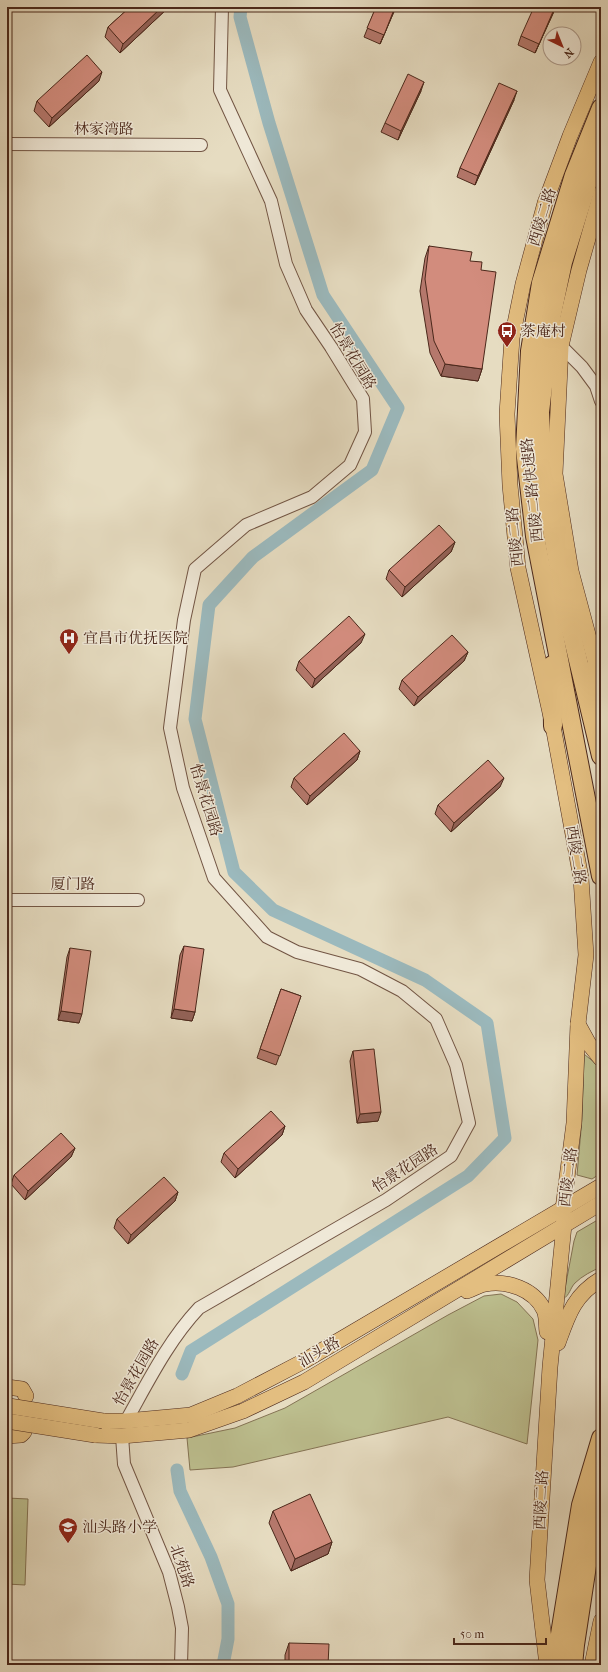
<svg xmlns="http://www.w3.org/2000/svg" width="608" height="1672" font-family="'IM FELL French Canon','Noto Serif SC',serif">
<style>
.green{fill:#bcbe8e;stroke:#847354}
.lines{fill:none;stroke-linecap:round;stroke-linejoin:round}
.canal{stroke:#9bb9bd;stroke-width:13}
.minor-casing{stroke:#725544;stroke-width:14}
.major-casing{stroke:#4b281b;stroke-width:16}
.highway-casing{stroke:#4b281b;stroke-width:20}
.minor{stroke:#efe8d7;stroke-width:12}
.major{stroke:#e3be80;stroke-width:15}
.highway{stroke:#e3be80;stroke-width:18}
.major-bridge-casing{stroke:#4b281b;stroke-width:16;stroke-linecap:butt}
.major-bridge{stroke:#e3be80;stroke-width:15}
.wall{fill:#b5786c;stroke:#4b281b}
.shaded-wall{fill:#936258;stroke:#4b281b}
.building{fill:#d28c7d;stroke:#4b281b}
.labels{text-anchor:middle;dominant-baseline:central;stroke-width:3;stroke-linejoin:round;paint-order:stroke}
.street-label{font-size:15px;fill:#4b281b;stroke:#efe8d7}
.poi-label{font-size:15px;fill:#4b281b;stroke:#efe8d7;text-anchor:start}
</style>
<rect width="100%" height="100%" fill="#e6dcc1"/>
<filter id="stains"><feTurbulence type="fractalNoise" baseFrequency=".005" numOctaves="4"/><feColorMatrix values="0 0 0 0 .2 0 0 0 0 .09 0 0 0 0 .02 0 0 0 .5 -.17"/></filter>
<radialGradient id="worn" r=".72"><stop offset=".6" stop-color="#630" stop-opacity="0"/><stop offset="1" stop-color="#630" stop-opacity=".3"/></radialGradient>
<g class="green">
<path d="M 584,1054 L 601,1068 L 601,1173 L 592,1179 L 577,1175 L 582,1119 Z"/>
<path d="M 601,1218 L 601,1267 C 592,1271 582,1276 575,1283 C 570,1288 570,1295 563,1299 L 574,1241 L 577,1232 Z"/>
<path d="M 501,1294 L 517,1302 L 533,1319 L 538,1340 L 527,1444 L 448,1417 L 233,1467 L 190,1470 L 187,1438 L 235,1428 L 285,1408 L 448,1315 L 484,1296 Z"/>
<path d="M 7,1498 L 28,1499 L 25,1585 L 7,1584 Z"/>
</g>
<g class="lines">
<g class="canal">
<path d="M 182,1374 L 191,1351 L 468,1176 L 505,1138 L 487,1023 L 425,980 L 273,910 L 234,872 L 195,719 L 209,605 L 253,557 L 372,470 L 398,408 L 323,295 L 269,123 L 240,17 L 241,7"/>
<path d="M 177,1470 L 180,1491 L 211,1557 L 228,1604 L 228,1639 L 223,1665"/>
</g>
<g class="minor-casing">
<g id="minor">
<path d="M 7,144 L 201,145"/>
<path d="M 561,346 L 582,367 L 596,386 L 601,401"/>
<path d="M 7,900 L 138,900"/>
<path d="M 126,1421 C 148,1382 168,1341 199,1308 L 386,1200 L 451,1156 L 469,1123 L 456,1065 L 436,1019 L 402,991 L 360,969 L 297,952 L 267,937 L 214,878 L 183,788 L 170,728 L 184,620 L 195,569 L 246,525 L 312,497 L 350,465 L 365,432 L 363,399 L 331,347 L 306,310 L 286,264 L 271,201 L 220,90 L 222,7"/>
<path d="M 122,1436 L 124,1464 L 169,1572 L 178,1607 L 182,1628 L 181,1665"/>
</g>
</g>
<g class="major-casing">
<g id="major">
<path d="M 601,193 L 579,270 L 561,346 L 555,474 L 571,571 L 601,683"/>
<path d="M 578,1024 L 589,1044 L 601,1059"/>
<path d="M 467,1291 C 473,1289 479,1285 485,1284 C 507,1280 534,1289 544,1310 C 547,1316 546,1326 547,1332"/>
<path d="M 558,1343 C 568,1315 574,1295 601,1279"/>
<path d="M 7,1387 L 22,1389 L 26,1396"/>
<path d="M 103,1421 L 126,1421 L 191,1415 L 237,1396 L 304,1361 L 601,1186"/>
<path d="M 95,1435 L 122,1436 L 189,1430 L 243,1411 L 304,1382 L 601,1203"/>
<path d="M 7,1436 L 21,1435 L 24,1432"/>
<path d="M 547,1665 L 537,1580 L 550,1367 L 564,1225 L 563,1209 L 574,1123 L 578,1024 L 586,955 L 581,878 L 553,726 L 518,568 L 510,485 L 507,414 L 512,338 L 523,284 L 545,203 L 570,136 L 601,62"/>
<path d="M 592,1665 L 601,1621"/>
</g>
</g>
<g class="highway-casing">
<g id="highway">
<path d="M 601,108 L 574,175 L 541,283 L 530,351 L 525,449 L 535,536 L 601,876"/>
<path d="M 601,148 L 591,172 L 563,262 L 551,319 L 540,412 L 543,477 L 566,610 L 601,756"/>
<path d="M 552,665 L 553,726"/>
<path d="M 590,671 L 601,698"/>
<path d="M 555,1665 L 581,1505 L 601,1438"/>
<path d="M 573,1665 L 575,1645 L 601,1473"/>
</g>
</g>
<use href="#minor" class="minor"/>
<use href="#major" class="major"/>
<use href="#highway" class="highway"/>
<g class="major-bridge-casing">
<g id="major-bridge">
<path d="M 9,1406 L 103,1421"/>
<path d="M 7,1421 L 95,1435"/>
</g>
</g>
<use href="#major-bridge" class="major-bridge"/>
</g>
<g class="wall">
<path d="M 130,7 L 169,7 L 120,53 L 105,37 L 108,27 Z"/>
<path d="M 376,7 L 396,7 L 380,44 L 364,37 Z"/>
<path d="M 556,7 L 535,53 L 518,45 L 521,36 Z"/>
<path d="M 99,81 L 49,127 L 34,111 L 37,101 Z"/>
<path d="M 421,91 L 398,140 L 381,132 L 385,123 Z"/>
<path d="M 514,100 L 475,185 L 457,177 L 460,168 Z"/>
<path d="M 429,246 L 481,270 L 482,369 L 478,381 L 441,376 L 430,353 L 420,291 L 425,258 Z"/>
<path d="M 455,542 L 451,552 L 402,597 L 386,579 L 389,570 Z"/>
<path d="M 361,643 L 312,688 L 296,670 L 299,661 Z"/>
<path d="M 468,652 L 464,661 L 414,706 L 399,689 L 402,680 Z"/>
<path d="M 360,751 L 357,760 L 307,805 L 291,787 L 294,778 Z"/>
<path d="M 500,787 L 451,832 L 435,814 L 438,805 Z"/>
<path d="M 184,946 L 195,1012 L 192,1021 L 171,1018 L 180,955 Z"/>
<path d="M 70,948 L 79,1023 L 58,1020 L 67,957 Z"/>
<path d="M 281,989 L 301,996 L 276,1065 L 257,1058 Z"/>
<path d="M 353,1051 L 378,1121 L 357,1123 L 350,1061 Z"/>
<path d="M 285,1126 L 282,1135 L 235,1178 L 221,1162 L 224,1153 Z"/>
<path d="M 75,1148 L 71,1157 L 25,1200 L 11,1184 L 14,1175 Z"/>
<path d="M 178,1192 L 175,1201 L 128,1244 L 114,1228 L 117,1219 Z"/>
<path d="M 273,1511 L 332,1542 L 328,1554 L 291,1571 L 269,1523 Z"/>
<path d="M 289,1643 L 328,1665 L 285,1665 L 285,1655 Z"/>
</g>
<g class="shaded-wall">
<path d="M 162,7 L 169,7 L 120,53 L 123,44 Z"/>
<path d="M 395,7 L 396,7 L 380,44 L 384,35 Z"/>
<path d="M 555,7 L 556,7 L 535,53 L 539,44 Z"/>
<path d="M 102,72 L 99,81 L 49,127 L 52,118 Z"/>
<path d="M 424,82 L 421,91 L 398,140 L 401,131 Z"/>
<path d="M 517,91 L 514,100 L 475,185 L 478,176 Z"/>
<path d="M 445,364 L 482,369 L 478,381 L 441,376 Z"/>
<path d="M 455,542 L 451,552 L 402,597 L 405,587 Z"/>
<path d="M 365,634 L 361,643 L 312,688 L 315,679 Z"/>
<path d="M 468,652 L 464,661 L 414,706 L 418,697 Z"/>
<path d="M 360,751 L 357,760 L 307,805 L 310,796 Z"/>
<path d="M 504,778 L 500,787 L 451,832 L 454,823 Z"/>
<path d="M 174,1009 L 195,1012 L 192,1021 L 171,1018 Z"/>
<path d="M 61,1011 L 82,1014 L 79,1023 L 58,1020 Z"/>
<path d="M 381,1112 L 378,1121 L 357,1123 L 360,1114 Z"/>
<path d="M 285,1126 L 282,1135 L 235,1178 L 238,1169 Z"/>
<path d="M 75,1148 L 71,1157 L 25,1200 L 28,1191 Z"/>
<path d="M 178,1192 L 175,1201 L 128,1244 L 131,1235 Z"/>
<path d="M 332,1542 L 328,1554 L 291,1571 L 295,1559 Z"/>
</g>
<g class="building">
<path d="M 130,7 L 162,7 L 123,44 L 108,27 Z"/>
<path d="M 376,7 L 395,7 L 384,35 L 367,28 Z"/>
<path d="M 534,7 L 555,7 L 539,44 L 521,36 Z"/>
<path d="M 87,55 L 102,72 L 52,118 L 37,101 Z"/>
<path d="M 408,74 L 424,82 L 401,131 L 385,123 Z"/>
<path d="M 499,83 L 517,91 L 478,176 L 460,168 Z"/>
<path d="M 429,246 L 472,252 L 470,261 L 482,262 L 481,270 L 496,272 L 482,369 L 445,364 L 434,341 L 425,279 Z"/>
<path d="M 439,525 L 455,542 L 405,587 L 389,570 Z"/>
<path d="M 349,616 L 365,634 L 315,679 L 299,661 Z"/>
<path d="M 452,635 L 468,652 L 418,697 L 402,680 Z"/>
<path d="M 344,733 L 360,751 L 310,796 L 294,778 Z"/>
<path d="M 488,760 L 504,778 L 454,823 L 438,805 Z"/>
<path d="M 184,946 L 204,949 L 195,1012 L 174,1009 Z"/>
<path d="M 70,948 L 91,951 L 82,1014 L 61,1011 Z"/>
<path d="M 281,989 L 301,996 L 280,1056 L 260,1049 Z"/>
<path d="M 374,1049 L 381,1112 L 360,1114 L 353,1051 Z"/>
<path d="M 271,1111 L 285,1126 L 238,1169 L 224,1153 Z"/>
<path d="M 61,1133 L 75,1148 L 28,1191 L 14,1175 Z"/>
<path d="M 164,1177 L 178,1192 L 131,1235 L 117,1219 Z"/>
<path d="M 310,1494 L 332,1542 L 295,1559 L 273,1511 Z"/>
<path d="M 289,1643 L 329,1644 L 328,1665 L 289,1665 Z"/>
</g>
<defs>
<g id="bus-pin" transform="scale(1)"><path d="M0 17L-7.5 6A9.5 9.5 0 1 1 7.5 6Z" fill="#8f2418" stroke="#efe8d7"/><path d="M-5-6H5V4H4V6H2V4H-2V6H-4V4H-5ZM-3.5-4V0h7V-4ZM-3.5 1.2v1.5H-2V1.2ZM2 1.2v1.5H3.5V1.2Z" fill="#fff"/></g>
<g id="hospital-pin" transform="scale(1)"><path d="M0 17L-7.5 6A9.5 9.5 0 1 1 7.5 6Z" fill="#8f2418" stroke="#efe8d7"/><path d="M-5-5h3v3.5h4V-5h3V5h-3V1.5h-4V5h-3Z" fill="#fff"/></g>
<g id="school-pin" transform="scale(1)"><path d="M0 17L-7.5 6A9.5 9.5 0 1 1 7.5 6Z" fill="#8f2418" stroke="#efe8d7"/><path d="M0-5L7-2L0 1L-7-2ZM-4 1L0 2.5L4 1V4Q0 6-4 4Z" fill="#fff"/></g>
</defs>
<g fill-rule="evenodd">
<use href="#bus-pin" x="507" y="331"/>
<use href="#hospital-pin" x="69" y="638"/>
<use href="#school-pin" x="68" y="1527"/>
</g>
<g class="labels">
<g class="street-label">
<text x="104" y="129">林家湾路</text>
<text transform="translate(542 217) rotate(-73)">西陵二路</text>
<text transform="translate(353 356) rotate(59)">怡景花园路</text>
<text transform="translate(532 490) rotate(-96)">西陵二路快速路</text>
<text transform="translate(515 537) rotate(-96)">西陵二路</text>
<text transform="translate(206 800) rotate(73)">怡景花园路</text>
<text transform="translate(576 855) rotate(81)">西陵二路</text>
<text x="73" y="884">厦门路</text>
<text transform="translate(405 1168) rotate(-33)">怡景花园路</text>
<text transform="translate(568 1177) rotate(-83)">西陵二路</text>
<text transform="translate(319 1352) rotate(-30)">汕头路</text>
<text transform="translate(136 1372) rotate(-60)">怡景花园路</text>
<text transform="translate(541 1500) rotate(-87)">西陵二路</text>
<text transform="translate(182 1566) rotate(71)">北苑路</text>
</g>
<g class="poi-label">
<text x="521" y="331">茶庵村</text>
<text x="83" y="638">宜昌市优抚医院</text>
<text x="82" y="1527">汕头路小学</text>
</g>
</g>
<rect width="608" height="1672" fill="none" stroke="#e6dcc1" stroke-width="24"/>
<rect x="8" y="8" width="592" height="1656" fill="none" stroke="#4b281b" stroke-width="2"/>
<rect x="12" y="12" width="584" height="1648" fill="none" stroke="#4b281b"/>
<g transform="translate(562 46) rotate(137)"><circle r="19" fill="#efe8d7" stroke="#ad9b8c"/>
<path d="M0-3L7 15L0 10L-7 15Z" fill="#8f2418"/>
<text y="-6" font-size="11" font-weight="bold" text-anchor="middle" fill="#4b281b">N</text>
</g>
<path d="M454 1638v6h92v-6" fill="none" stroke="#4b281b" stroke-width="2"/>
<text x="460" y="1638" font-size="12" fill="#4b281b" stroke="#efe8d7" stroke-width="3" paint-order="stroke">50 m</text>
<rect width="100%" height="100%" filter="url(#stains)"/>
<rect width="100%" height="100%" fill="url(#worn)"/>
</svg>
